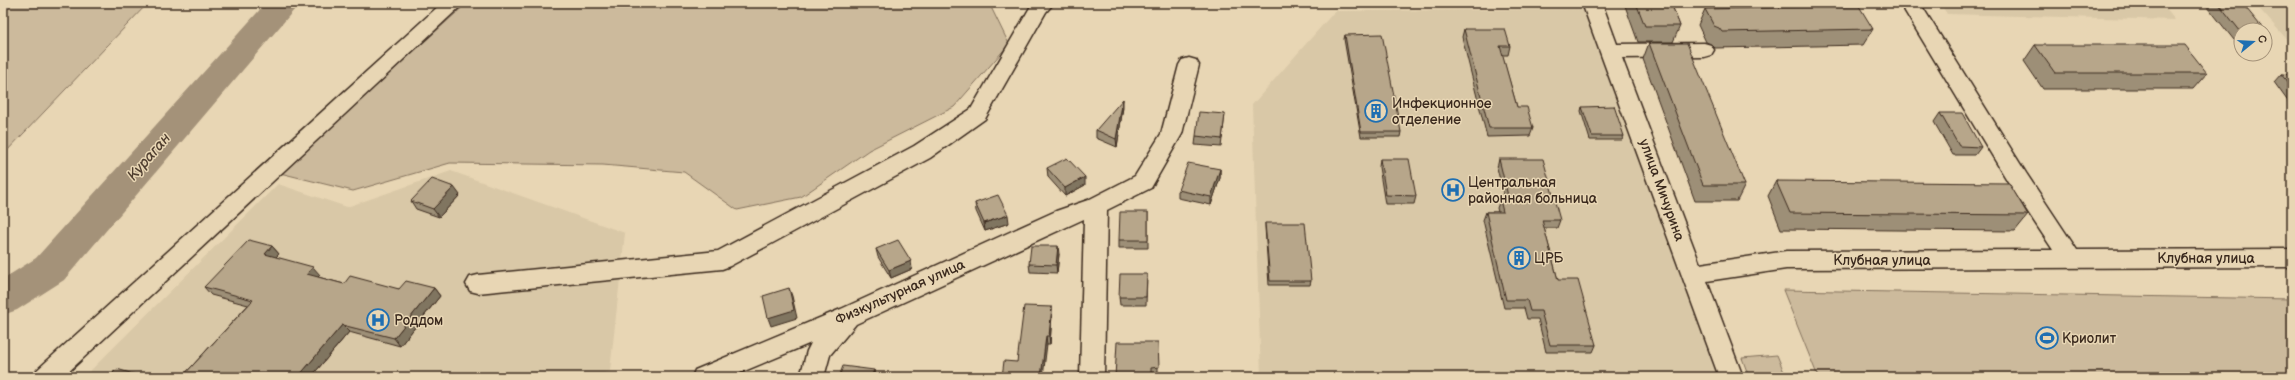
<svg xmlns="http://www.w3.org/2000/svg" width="2295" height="380" font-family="'Balsamiq Sans',sans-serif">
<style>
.built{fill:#d9c8a7}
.green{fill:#ccba9c;stroke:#84725d}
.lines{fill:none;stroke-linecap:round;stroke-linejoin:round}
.river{fill:#a49279;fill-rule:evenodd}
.minor-casing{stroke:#3b2a1e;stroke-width:3}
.minor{fill:#e8d6b4;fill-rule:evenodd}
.wall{fill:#9d8f77;stroke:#3b2a1e}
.shaded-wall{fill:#807461;stroke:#3b2a1e}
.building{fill:#b7a68a;stroke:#3b2a1e}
.labels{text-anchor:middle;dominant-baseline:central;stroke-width:3;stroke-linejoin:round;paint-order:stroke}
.poi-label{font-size:14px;fill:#3b2a1e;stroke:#e8d6b4;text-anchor:start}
.street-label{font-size:14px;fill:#3b2a1e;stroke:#e8d6b4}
.water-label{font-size:15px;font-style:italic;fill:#503f30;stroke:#e8d6b4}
</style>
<rect width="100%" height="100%" fill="#e8d6b4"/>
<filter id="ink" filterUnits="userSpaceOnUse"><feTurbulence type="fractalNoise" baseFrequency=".025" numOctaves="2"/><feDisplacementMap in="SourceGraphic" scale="8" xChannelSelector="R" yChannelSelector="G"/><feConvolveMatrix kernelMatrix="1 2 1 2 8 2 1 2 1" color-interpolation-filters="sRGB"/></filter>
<g filter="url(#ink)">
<g class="built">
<path d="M 1323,3 L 1581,3 L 1582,6 L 1334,8 Z"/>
<path d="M 1940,3 L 2161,3 L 2175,20 L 1947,14 Z"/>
<path d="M 2254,3 L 2292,3 L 2292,45 Z"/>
<path d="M 1585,9 L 1719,377 L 1261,377 L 1252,105 L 1335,11 Z"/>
<path d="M 451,171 L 625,233 L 610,371 L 595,377 L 84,377 L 278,184 L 347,207 Z"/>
</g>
<g class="green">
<path d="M 3,3 L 148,3 L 3,155 Z"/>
<path d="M 467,3 L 989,3 L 1009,44 L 954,107 L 869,150 L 801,197 L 737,210 L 684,172 L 603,165 L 450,163 L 353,191 L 280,173 Z"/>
<path d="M 1783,290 L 2292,299 L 2292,377 L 1818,377 Z"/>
<path d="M 1777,355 L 1786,377 L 1749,377 L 1742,358 Z"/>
</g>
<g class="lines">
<path class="river" d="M 266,3 L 300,3 L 64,280 L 17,310 L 3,315 L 3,279 L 36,258 Z"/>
<g class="minor-casing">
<g id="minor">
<path d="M 442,3 L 464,3 L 63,377 L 34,377 L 37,370 Z"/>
<path d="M 1054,3 L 1046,12 L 985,119 L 930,158 L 730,266 L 722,269 L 478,293 L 470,291 L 466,284 L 470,277 L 478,275 L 718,251 L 914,146 L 971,109 L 1032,4 Z"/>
<path d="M 1582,3 L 1602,3 L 1617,44 L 1704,43 L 1711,45 L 1714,50 L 1711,55 L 1704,57 L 1622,58 L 1700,264 L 1786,251 L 2053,250 L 2010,185 L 1900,3 L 1920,3 L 2026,173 L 2077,250 L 2292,249 L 2292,267 L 1786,269 L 1707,281 L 1743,377 L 1719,377 Z"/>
<path d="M 1189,58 L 1196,60 L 1199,65 L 1182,134 L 1151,188 L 1107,210 L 1104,377 L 1080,377 L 1084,219 L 856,324 L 830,355 L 824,377 L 800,377 L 807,351 L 811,343 L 730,377 L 692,377 L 695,370 L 841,309 L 1056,211 L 1088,200 L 1135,176 L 1161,134 L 1179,65 L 1182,60 Z"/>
</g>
</g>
<use href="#minor" class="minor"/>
</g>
<g class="wall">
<path d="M 1624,3 L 1671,3 L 1680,26 L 1673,42 L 1638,42 Z"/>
<path d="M 2209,3 L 2242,3 L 2241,40 L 2234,40 L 2207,6 Z"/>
<path d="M 1705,9 L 1873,29 L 1863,45 L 1715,48 L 1711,44 L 1706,42 L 1698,25 Z"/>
<path d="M 1464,29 L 1510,46 L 1508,55 L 1502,55 L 1517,107 L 1533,128 L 1530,136 L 1487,137 L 1462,37 Z"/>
<path d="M 1345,35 L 1401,132 L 1400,137 L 1361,137 L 1344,39 Z"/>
<path d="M 1649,43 L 1745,185 L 1737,201 L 1695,201 L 1643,59 Z"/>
<path d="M 2035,45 L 2207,73 L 2193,89 L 2043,89 L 2024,61 Z"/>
<path d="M 2281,74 L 2292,75 L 2292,107 L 2274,82 Z"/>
<path d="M 1123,107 L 1117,147 L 1096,138 L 1096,130 Z"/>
<path d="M 1582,107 L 1624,136 L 1622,140 L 1590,140 L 1581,111 Z"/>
<path d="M 1940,113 L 1981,147 L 1975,155 L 1953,155 L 1934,122 Z"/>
<path d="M 1225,114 L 1221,147 L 1195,145 L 1196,136 Z"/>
<path d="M 1380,159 L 1416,196 L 1414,204 L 1385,204 L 1379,167 Z"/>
<path d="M 1499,159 L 1560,220 L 1557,228 L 1544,228 L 1558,280 L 1596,345 L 1593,352 L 1546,352 L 1538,319 L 1527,319 L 1524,308 L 1504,308 L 1483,220 L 1486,212 L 1498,212 L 1497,208 L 1500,200 L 1505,200 L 1497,168 Z"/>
<path d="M 1047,168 L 1085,185 L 1065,196 L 1048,177 Z"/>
<path d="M 1220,169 L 1220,178 L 1211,205 L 1178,198 L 1178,190 Z"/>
<path d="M 1776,181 L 2028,215 L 2015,231 L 1781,229 L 1768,196 Z"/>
<path d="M 460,195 L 439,217 L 416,209 L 411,201 Z"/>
<path d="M 975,203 L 1009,223 L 985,231 L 976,211 Z"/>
<path d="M 1148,212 L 1148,248 L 1119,248 L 1119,240 Z"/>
<path d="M 1265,223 L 1311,281 L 1310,285 L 1269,285 L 1265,227 Z"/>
<path d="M 272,246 L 279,254 L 276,257 L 320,275 L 318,277 L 344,284 L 399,289 L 434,288 L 440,296 L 400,346 L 349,332 L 311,377 L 182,377 L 248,305 L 211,295 L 204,287 Z"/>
<path d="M 876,249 L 912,269 L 891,278 L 878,257 Z"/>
<path d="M 1059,254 L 1057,273 L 1030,272 L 1029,264 Z"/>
<path d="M 1147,274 L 1146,305 L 1120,305 L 1119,297 Z"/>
<path d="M 1052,314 L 1050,344 L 1047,344 L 1017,362 Z"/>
<path d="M 1158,342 L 1158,375 L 1115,377 Z"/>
</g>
<g class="shaded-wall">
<path d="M 1123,99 L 1123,107 L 1117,147 L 1116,139 Z"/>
<path d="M 1220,169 L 1220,178 L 1211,205 L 1211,197 Z"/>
<path d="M 1085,177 L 1085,185 L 1065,196 L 1065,188 Z"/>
<path d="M 454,187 L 460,195 L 439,217 L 433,209 Z"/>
<path d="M 1008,215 L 1009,223 L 985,231 L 984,223 Z"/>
<path d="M 272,246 L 279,254 L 271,262 L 265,254 Z"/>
<path d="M 1058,246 L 1059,254 L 1057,273 L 1056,265 Z"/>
<path d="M 911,261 L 912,269 L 891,278 L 889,270 Z"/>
<path d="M 313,267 L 320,275 L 313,282 L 307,274 Z"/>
<path d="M 434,288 L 440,296 L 400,346 L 394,338 Z"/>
<path d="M 789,288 L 792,296 L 797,318 L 771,326 L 768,318 Z"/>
<path d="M 1052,307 L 1052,314 L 1050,344 L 1049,336 Z"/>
<path d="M 342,325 L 349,332 L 311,377 L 298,377 Z"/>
<path d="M 1046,336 L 1047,344 L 1043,377 L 1041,377 Z"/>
<path d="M 874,370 L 876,377 L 871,377 Z"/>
</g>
<g class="building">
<path d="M 1636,3 L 1671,3 L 1680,26 L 1645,26 Z"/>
<path d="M 2218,3 L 2242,3 L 2264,30 L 2241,30 L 2241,32 Z"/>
<path d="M 1859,6 L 1873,29 L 1722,32 L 1719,28 L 1714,26 L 1705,9 Z"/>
<path d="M 1464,29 L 1505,29 L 1510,46 L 1500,46 L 1517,107 L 1527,107 L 1533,128 L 1489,128 Z"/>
<path d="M 1382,34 L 1401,132 L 1361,132 L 1345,35 Z"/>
<path d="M 1649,43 L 1687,43 L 1745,185 L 1703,185 Z"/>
<path d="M 2035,45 L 2185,45 L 2207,73 L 2055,73 Z"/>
<path d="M 2281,74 L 2292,75 L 2292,88 Z"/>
<path d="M 1123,99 L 1116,139 L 1096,130 Z"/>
<path d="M 1614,106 L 1624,136 L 1592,136 L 1582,107 Z"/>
<path d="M 1199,112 L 1225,114 L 1222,139 L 1196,136 Z"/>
<path d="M 1940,113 L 1962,113 L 1981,147 L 1959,146 Z"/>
<path d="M 1067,158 L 1085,177 L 1065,188 L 1047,168 Z"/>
<path d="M 1380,159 L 1409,159 L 1416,196 L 1386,195 Z"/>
<path d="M 1499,159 L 1543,159 L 1560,220 L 1542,220 L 1558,280 L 1578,280 L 1596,345 L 1550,345 L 1541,311 L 1530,311 L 1527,300 L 1506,300 L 1486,212 L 1503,212 L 1500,200 L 1509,200 Z"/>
<path d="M 1188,163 L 1220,169 L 1211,197 L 1178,190 Z"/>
<path d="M 432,179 L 454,187 L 433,209 L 411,201 Z"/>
<path d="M 1776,181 L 2009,183 L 2028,215 L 1790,213 Z"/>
<path d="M 998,195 L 1008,215 L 984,223 L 975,203 Z"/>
<path d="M 1120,212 L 1148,212 L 1148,240 L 1119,240 Z"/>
<path d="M 1265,223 L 1305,223 L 1311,281 L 1270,281 Z"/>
<path d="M 249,240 L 272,246 L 265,254 L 313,267 L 307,274 L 344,284 L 350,276 L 399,289 L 406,281 L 434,288 L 394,338 L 342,325 L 298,377 L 182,377 L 253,300 L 204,287 Z"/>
<path d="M 898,240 L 911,261 L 889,270 L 876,249 Z"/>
<path d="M 1031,246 L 1058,246 L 1056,265 L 1029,264 Z"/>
<path d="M 1120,274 L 1147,274 L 1146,297 L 1119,297 Z"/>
<path d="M 789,288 L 794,310 L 768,318 L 763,296 Z"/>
<path d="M 1024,306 L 1052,307 L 1049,336 L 1046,336 L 1041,377 L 1002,377 L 1004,361 L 1017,362 Z"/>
<path d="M 1117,342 L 1158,342 L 1159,367 L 1151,368 L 1151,377 L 1115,377 Z"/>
<path d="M 843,366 L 874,370 L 871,377 L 839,377 Z"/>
<path d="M 117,369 L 143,377 L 109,377 Z"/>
</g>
</g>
<defs>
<g id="building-ring" transform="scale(1.15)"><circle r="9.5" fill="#e8d6b4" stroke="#1f6fb2" stroke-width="1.5"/><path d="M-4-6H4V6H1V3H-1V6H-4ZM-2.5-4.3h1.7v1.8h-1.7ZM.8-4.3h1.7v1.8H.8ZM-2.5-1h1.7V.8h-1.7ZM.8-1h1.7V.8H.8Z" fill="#1f6fb2"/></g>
<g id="hospital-ring" transform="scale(1.15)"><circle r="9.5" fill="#e8d6b4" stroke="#1f6fb2" stroke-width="1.5"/><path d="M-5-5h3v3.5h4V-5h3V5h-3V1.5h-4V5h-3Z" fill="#1f6fb2"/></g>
<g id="stadium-ring" transform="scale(1.15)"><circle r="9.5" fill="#e8d6b4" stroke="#1f6fb2" stroke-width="1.5"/><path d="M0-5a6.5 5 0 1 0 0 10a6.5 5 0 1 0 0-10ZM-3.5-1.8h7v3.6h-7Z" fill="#1f6fb2"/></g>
</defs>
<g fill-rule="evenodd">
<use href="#building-ring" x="1376" y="111"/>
<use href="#hospital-ring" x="1453" y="190"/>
<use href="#building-ring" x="1519" y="258"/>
<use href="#hospital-ring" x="378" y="320"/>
<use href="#stadium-ring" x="2047" y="338"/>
</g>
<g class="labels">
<g class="poi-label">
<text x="1392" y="103">Инфекционное<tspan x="1392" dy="16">отделение</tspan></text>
<text x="1468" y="182">Центральная<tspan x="1468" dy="16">районная больница</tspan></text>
<text x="1534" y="258">ЦРБ</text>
<text x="394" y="320">Роддом</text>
<text x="2062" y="338">Криолит</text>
</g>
<g class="street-label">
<text transform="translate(1662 190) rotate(70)">улица Мичурина</text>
<text x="2206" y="258">Клубная улица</text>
<text x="1882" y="260">Клубная улица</text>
<text transform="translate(900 292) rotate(-24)">Физкультурная улица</text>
</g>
<g class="water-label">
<text transform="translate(149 157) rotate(-49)">Кураган</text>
</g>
</g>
<rect width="2295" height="380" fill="none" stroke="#e8d6b4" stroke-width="16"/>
<rect x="8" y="8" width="2279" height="364" fill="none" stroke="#3b2a1e" stroke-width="1.5" filter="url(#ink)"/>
<g transform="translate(2253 42) rotate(72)"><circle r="19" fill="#e8d6b4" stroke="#a39178"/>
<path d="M0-3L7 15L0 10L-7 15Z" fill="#1f6fb2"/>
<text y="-6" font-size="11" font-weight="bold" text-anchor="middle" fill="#3b2a1e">С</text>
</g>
</svg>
